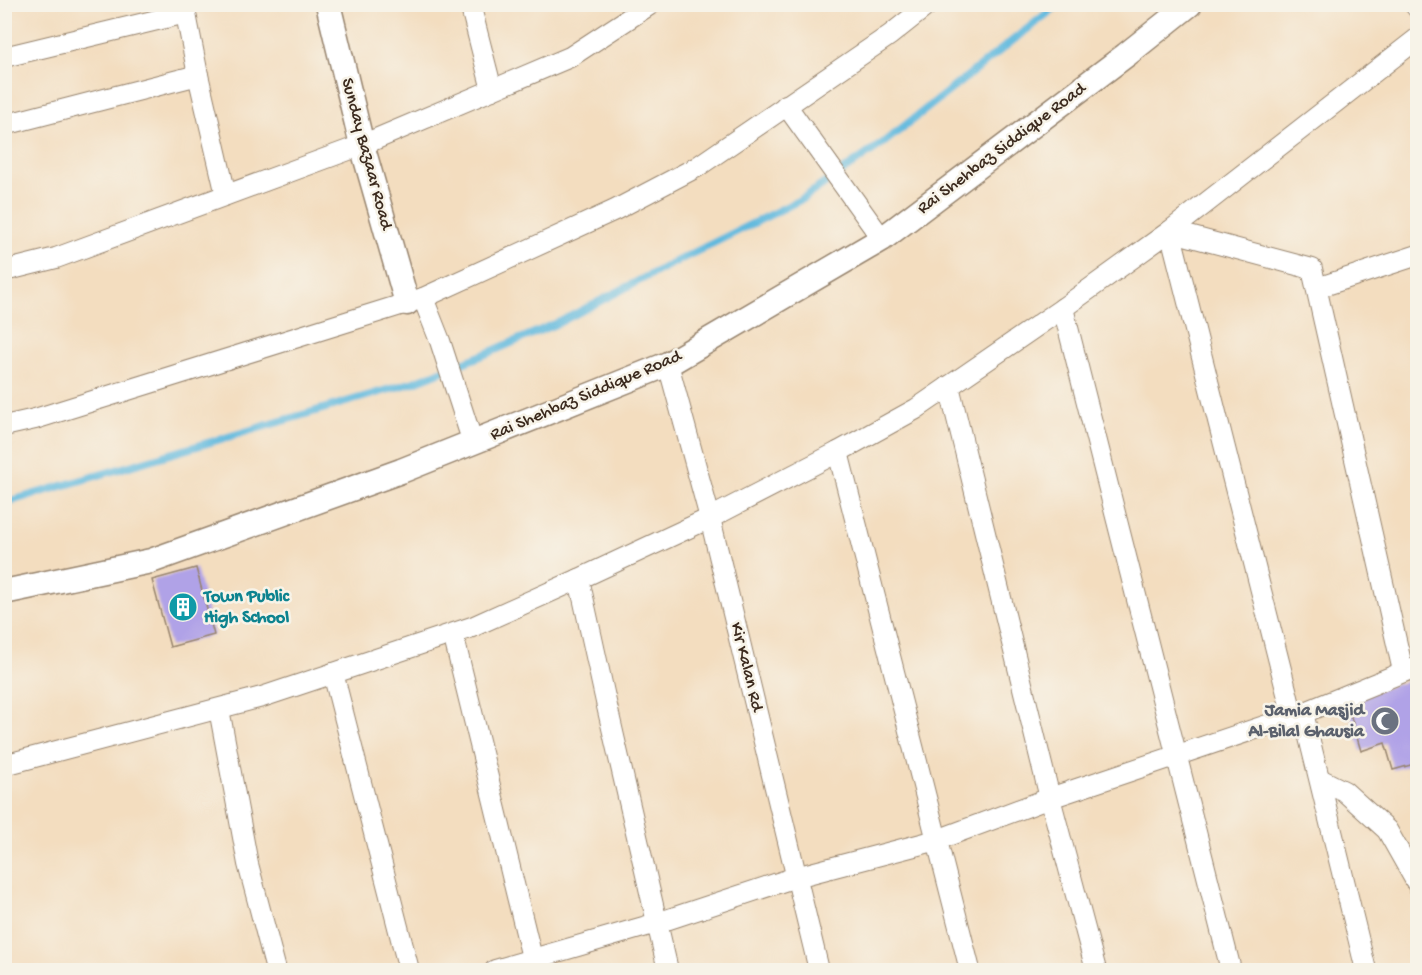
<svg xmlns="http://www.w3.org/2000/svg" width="1422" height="975" font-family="'Gochi Hand',sans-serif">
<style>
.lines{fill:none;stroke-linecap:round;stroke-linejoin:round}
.stream{stroke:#60b9de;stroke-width:8}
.building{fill:#b0a2e7}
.minor-casing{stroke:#97846e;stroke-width:22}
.tertiary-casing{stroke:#97846e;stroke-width:27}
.minor{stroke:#fff;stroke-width:20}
.tertiary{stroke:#fff;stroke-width:24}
.labels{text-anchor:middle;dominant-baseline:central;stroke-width:5;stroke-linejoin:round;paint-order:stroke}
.street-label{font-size:18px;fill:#3b2a1e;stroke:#f7f3e8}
.culture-label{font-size:18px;font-weight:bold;fill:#0d838f;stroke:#f7f3e8;text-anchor:start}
.worship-label{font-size:18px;font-weight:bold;fill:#5b616d;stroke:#f7f3e8;text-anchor:end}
</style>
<rect width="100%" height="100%" fill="#f7f3e8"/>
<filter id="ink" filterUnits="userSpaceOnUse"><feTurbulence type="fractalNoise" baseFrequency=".0167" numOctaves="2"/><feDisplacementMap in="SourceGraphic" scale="12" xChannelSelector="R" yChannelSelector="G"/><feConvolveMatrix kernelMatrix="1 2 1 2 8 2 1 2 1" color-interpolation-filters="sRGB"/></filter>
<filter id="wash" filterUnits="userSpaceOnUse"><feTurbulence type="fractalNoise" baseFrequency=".008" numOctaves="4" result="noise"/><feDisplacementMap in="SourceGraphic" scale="24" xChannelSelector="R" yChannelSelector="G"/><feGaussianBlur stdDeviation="1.35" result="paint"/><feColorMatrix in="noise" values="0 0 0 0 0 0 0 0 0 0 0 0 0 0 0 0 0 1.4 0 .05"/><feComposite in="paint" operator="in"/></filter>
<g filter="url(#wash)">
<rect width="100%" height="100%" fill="#f3ddbf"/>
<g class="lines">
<path class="stream" d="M 4,503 L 414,382 L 488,353 L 560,322 L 669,265 L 802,199 L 883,143 L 1059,4"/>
</g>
<g id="blocks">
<g class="building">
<path d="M 196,568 L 214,635 L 170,647 L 152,580 Z"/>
<path d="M 1418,678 L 1418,763 L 1393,770 L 1385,743 L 1361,751 L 1346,700 Z"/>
</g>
</g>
</g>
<g filter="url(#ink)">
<use href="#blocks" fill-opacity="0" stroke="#97846e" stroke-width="1.5"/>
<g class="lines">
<g class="minor-casing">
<g id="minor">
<path d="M 184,4 L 198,75 L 226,195"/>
<path d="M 470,4 L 492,90"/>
<path d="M 1414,4 L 1418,9"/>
<path d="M 4,57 L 186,13"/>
<path d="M 786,105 L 882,239"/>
<path d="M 4,125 L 198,75"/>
<path d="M 4,271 L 56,258 L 362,145 L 570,57 L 651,4"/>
<path d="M 1317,288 L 1418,255"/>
<path d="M 423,298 L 440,341 L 473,443"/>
<path d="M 1063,308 L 1231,970"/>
<path d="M 668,364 L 710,518 L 819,970"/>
<path d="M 949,386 L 1050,798 L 1096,970"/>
<path d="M 4,426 L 35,419 L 423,298 L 615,210 L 697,167 L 890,35 L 929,4"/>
<path d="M 838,452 L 970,970"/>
<path d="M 579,579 L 606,702 L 668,970"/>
<path d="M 453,634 L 535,970"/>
<path d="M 333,673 L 409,970"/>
<path d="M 219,709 L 248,864 L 276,970"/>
<path d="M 1303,713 L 1366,970"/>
<path d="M 1293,717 L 1170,231 L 1312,269 L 1403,671"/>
<path d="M 4,765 L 262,697 L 472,627 L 579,579 L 710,518 L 838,452 L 916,409 L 1063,308 L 1170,231 L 1418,38"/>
<path d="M 1320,779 L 1344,791 L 1387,830 L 1418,885"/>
<path d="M 495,970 L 657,923 L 796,877 L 937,840 L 1050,798 L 1303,713 L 1418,666"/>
</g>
</g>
<g class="tertiary-casing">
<g id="tertiary">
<path d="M 328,4 L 362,145 L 407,303"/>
<path d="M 4,592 L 151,561 L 401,471 L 668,364 L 882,239 L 1126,55 L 1190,4"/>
</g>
</g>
<use href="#minor" class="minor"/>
<use href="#tertiary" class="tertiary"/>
</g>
</g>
<defs>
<g id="building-disc" transform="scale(1.5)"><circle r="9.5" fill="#0f9aa8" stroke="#f7f3e8"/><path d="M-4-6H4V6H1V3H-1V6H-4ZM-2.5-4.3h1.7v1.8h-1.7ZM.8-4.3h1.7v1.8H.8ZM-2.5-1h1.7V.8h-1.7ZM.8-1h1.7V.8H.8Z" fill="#fff"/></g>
<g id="mosque-disc" transform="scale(1.5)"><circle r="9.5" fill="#6b7280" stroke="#f7f3e8"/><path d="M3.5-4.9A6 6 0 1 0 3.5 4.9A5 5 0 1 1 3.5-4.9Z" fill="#fff"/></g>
</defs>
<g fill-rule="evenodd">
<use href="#building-disc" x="183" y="607"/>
<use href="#mosque-disc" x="1385" y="721"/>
</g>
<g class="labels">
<g class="street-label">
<text transform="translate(1002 149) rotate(-37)">Rai Shehbaz Siddique Road</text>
<text transform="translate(366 154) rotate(75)">Sunday Bazaar Road</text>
<text transform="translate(586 396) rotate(-23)">Rai Shehbaz Siddique Road</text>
<text transform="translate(746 667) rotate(76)">Kir Kalan Rd</text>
</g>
<g class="culture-label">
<text x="204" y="597">Town Public<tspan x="204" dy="21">High School</tspan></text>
</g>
<g class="worship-label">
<text x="1364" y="711">Jamia Masjid<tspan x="1364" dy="21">Al-Bilal Ghausia</tspan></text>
</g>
</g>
<rect width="1422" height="975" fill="none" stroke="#f7f3e8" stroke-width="24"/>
</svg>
